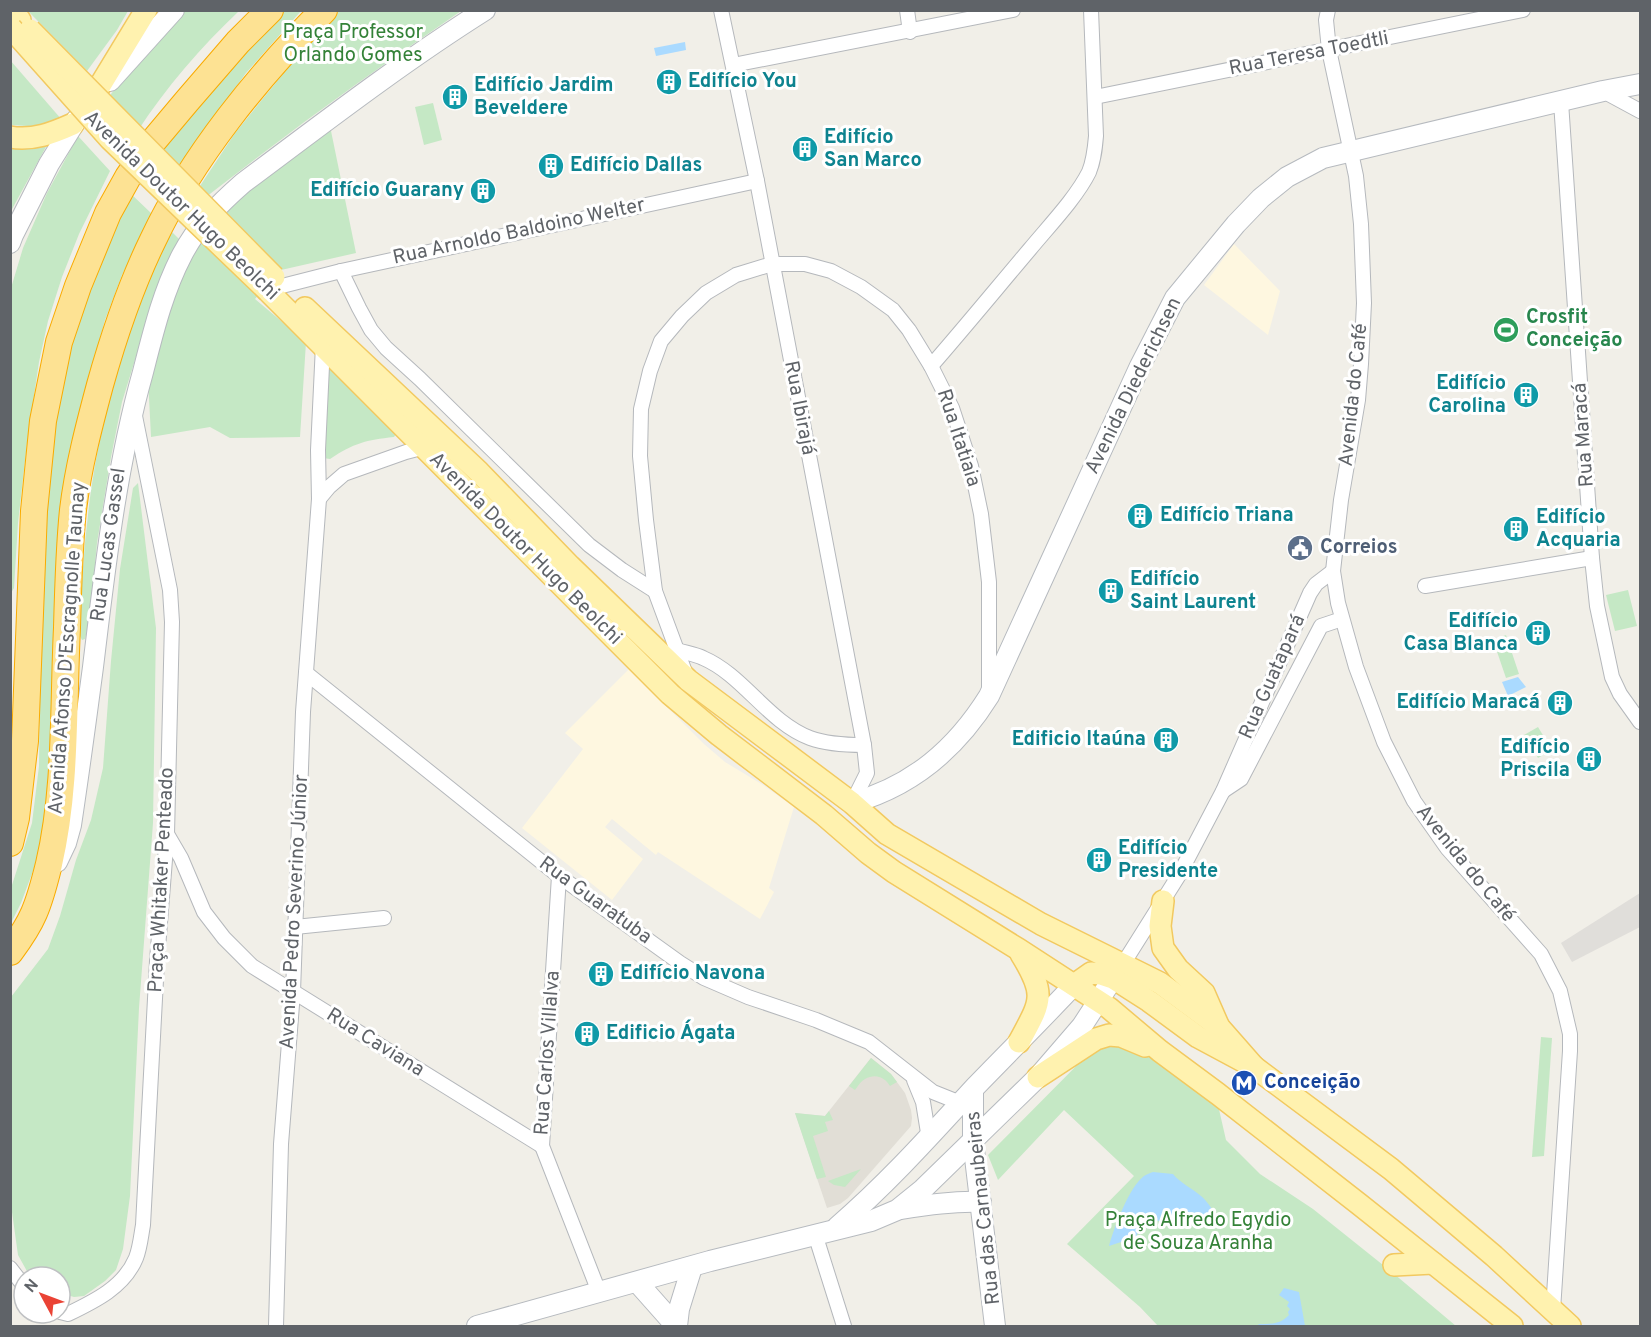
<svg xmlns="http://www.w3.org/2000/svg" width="1651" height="1337" font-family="Overpass,sans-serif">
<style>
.commercial{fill:#fef7e0}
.industrial{fill:#e0deda}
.education{fill:#e1ded6}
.green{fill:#c5e8c5}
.water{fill:#aadaff}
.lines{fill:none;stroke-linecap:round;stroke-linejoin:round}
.street-casing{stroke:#b5b8bc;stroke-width:16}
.secondary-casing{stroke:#b6babf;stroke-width:22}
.primary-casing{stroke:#f2c960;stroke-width:24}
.highway-casing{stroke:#f9ab00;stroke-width:28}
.street{stroke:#fff;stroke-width:14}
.secondary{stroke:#fff;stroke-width:20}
.primary{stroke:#fff2af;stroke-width:21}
.highway{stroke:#fde293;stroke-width:26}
.rail{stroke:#b6b7b8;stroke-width:4.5;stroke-dasharray:1.5 8;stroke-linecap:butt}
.primary-bridge-casing{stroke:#f2c960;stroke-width:24;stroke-linecap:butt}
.primary-bridge{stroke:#fff2af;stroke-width:21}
.labels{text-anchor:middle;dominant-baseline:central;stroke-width:6;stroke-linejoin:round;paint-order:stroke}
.park-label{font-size:20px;fill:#348238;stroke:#fff}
.street-label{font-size:20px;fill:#5f6368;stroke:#fff}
.culture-label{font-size:20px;font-weight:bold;fill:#0d838f;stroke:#fff;text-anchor:start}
.leisure-label{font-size:20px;font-weight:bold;fill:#27864d;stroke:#fff;text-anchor:start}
.service-label{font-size:20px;font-weight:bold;fill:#4e5e75;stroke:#fff;text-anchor:start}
.transit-label{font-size:20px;font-weight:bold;fill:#164399;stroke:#fff;text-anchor:start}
</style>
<rect width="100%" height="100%" fill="#f1efe8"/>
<g class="commercial">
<path d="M 1234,244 L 1280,291 L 1268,335 L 1204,285 Z"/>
<path d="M 629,669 L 704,744 L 725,762 L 763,785 L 794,807 L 769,888 L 774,892 L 760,919 L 658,852 L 656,855 L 612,819 L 605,827 L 643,859 L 612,900 L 522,828 L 583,749 L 565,733 Z"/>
</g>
<path class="industrial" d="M 1640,893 L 1640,927 L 1572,962 L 1561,943 Z"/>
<path class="education" d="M 871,1058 L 891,1074 L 905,1093 L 911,1110 L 912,1118 L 911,1126 L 848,1198 L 840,1204 L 827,1208 L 795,1113 L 825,1116 Z"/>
<g class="green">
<path d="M 28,11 L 128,11 L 117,30 L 87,71 Z"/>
<path d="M 178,11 L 239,11 C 200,48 167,86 137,132 L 107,99 Z"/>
<path d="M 277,11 L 301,11 L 246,73 L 210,123 L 177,170 L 152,148 Z"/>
<path d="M 339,11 L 461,11 C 374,70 289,132 206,197 L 198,189 L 235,133 L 291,64 Z"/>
<path d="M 10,60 L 62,120 L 43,127 L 11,125 Z"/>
<path d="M 433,103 L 442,140 L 424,145 L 415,107 Z"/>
<path d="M 330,126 L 356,253 L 281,270 L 255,299 L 306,342 L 300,437 L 230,438 L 210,427 L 151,437 L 148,378 L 171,298 L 190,251 L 215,216 Z"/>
<path d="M 78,136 L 110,171 L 79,234 L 62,277 L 48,321 L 39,362 L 27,443 L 18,523 L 14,588 L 11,593 L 11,288 L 23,248 L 47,193 Z"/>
<path d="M 47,145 L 11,211 L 11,149 L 28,149 Z"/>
<path d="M 129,192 L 152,214 L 122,275 L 105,320 L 75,430 L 61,513 L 54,626 L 53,770 L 42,840 L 33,871 L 21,903 L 11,923 L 11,888 L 32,823 L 39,766 L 42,506 L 70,333 Z"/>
<path d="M 172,232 L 180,240 L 154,298 L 122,402 L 111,457 L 97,543 L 90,618 L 85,639 L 82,640 L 80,636 C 82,521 98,406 142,298 C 151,276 159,252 172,232 Z"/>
<path d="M 329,369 L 334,369 L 398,431 L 394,437 C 366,440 354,443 330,459 L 323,458 L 324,374 Z"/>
<path d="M 138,483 L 156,628 L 153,823 L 139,1008 L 130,1196 L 123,1249 L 116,1270 L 105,1281 L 84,1296 L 74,1297 L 60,1293 L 60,1277 L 32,1277 L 28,1273 L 18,1255 L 11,1205 L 11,997 L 48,949 L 60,916 L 76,860 L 91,820 L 103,768 L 111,661 L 120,569 L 133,488 Z"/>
<path d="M 1628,590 L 1637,626 L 1615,631 L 1606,595 Z"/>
<path d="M 1506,635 L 1519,674 L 1506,678 L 1493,640 Z"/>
<path d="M 1538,727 L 1552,750 L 1538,758 L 1524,735 Z"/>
<path d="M 1541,1037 L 1552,1038 L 1544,1156 L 1532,1157 Z"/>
<path d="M 1126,1041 L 1172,1065 L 1218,1105 L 1226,1140 L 1260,1174 L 1313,1209 L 1393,1273 L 1456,1326 L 1158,1326 L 1140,1307 L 1067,1244 L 1134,1176 L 1064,1110 L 998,1180 L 988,1155 L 1098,1044 Z"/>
<path d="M 871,1058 L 891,1074 L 897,1082 L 890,1086 C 885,1077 875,1073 865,1079 C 861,1081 858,1086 855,1090 L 849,1086 Z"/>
<path d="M 829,1111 L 833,1120 L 825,1122 L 828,1131 L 813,1136 L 826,1177 L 817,1179 L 795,1113 L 825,1116 Z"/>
<path d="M 861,1169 L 845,1187 L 834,1185 L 828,1181 Z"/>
</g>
<g class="water">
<path d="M 685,42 L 686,50 L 656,56 L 654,48 Z"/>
<path d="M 1518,677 L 1526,687 L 1508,696 L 1502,682 Z"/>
<path d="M 1153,1172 L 1173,1174 C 1180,1183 1192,1188 1201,1196 C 1207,1201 1212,1209 1217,1216 L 1205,1218 L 1189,1215 L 1178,1226 L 1155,1220 L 1146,1221 L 1138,1232 L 1136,1237 L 1109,1246 C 1114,1228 1129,1187 1144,1176 C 1147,1174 1150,1173 1153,1172 Z"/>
<path d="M 1284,1288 L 1299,1292 L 1305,1326 L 1257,1326 L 1259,1324 C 1271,1324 1281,1324 1289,1315 L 1288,1312 L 1290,1309 L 1287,1306 L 1289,1302 L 1279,1295 Z"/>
</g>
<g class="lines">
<g class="street-casing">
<g id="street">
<path d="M 721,10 L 757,181 L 864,745 L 867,773 L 852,803"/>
<path d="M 907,10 L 910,32"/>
<path d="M 1328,10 L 1326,20 L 1329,50 L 1356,176 L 1361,224 L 1364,303 L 1361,364 L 1358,400 L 1341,500 L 1333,571 L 1338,603 L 1356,667 L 1384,742 L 1414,801 L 1447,848 L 1541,954 L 1560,991 L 1570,1034 L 1570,1051 L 1553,1310"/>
<path d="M 733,65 L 1013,10"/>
<path d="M 1603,91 L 1640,111"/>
<path d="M 1095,97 L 1523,10"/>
<path d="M 1561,102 L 1592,558 L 1597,606 L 1612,677 L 1620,694 L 1640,722"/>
<path d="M 341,271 L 359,308 L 371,330 L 386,348 L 420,379 L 589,545 L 622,570 L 655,591"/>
<path d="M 282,286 L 341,271 L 757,181"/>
<path d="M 931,366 C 965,327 997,288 1030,249 C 1049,226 1076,198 1089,172 C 1094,160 1095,148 1096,136 L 1091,10"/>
<path d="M 319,499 L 329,487 L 344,474 L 406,452 L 425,447"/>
<path d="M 1425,586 L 1592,558"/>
<path d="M 677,650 C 686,653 695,654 703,658 C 743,675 768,722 810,738 C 826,744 847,745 864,745"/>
<path d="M 685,672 L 655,591 L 646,520 L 640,456 L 641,409 L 650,371 L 661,341 L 682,316 L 706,293 L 736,275 L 772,264 L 805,264 L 831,271 L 861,287 L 893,310 L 909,330 L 931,366 L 952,408 L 971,466 L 981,514 L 989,582 L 989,689"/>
<path d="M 306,673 L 559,876 L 680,963 L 704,978 L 748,997 L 816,1020 L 869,1042 L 933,1092 L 953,1100 L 963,1102"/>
<path d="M 1223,791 L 1241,779 L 1321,626 L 1342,619"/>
<path d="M 167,834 L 181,858 L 204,912 L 224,938 L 252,966 L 542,1146"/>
<path d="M 559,876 L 542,1146 L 599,1292"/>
<path d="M 295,927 L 384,918"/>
<path d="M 1123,964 L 1179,875 L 1223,791 L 1310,593 L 1316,584 L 1333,571"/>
<path d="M 914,1080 L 923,1102 L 929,1139"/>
<path d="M 815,1234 L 844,1326"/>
<path d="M 10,1268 L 24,1286"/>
<path d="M 60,1312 L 68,1314 C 95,1301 124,1287 136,1258 C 140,1248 141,1236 143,1225 L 157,961 L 167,834 L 172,622 L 170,590 L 135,416"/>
<path d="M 276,1326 L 281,1144 L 293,992 L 303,712 L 319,499 L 318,450 L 323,345"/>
</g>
</g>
<g class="secondary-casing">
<g id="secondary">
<path d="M 110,81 L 174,10"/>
<path d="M 10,243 L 13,235 L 49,164 L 77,119"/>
<path d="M 852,803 C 913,786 956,749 989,696 L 1140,366 L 1175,298 L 1236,224 L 1261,198 L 1287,177 L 1323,158 L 1603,91 L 1640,84"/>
<path d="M 57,862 L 66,843 L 71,825 C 79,772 86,720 93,667 C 105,568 116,468 143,372 C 153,333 163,291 182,255 C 197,226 219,204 243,183 C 322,124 401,63 485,10"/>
<path d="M 973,1090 L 973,1141 L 995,1326"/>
<path d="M 900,1209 C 927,1205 954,1201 981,1202"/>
<path d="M 837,1227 C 887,1184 930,1136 975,1087 C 1008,1053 1041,1020 1074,985"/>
<path d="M 637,1282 L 676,1326"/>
<path d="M 477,1326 L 710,1261 L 871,1221 L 897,1210 L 923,1189 L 1038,1077 L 1082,1026 L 1121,966"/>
<path d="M 677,1326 L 679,1309 L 692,1267"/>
</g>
</g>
<g class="primary-casing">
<g id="primary">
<path d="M 12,10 L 20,20"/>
<path d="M 90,102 L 146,10"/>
<path d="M 10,137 C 33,141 53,133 73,124"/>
<path d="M 268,291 L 670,694 L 719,735 L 824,815 L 868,853 L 894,872 L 1018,949 L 1109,1008 L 1160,1051 L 1218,1094 L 1359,1204 L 1512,1326"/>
<path d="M 305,308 L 479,472 L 570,566 L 688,680 L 852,803 L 887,834 L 1041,924 L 1160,983 L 1218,1026 L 1254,1067"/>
<path d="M 1163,901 L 1160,926 L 1163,948 L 1178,969 L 1204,993 L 1218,1025"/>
<path d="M 1074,985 L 1091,973 L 1101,974 L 1113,978 L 1149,1001 L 1198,1037 L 1254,1067 L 1391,1169 L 1494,1256 L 1570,1326"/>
<path d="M 1019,1042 C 1041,1001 1047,996 1021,954"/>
<path d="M 1038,1077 L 1096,1039 L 1109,1035 L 1121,1036 L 1145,1046"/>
<path d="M 1394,1265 L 1433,1263"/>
</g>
</g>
<g class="highway-casing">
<g id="highway">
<path d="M 10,843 L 16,818 L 25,741 L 34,511 L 43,421 L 59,342 L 78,286 L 108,213 L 128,177 L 150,145 L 187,101 L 238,42 L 270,10"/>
<path d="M 10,952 C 19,940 28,927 34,913 C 41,897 45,880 49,864 C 67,787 63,706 67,628 C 68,589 69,549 73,510 C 78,468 89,426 100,385 C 114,335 130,287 153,240 C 192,157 259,75 324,10"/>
</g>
</g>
<use href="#street" class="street"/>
<use href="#secondary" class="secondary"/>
<use href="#primary" class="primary"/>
<use href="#highway" class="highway"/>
<path class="rail" d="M 13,26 L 101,127 L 161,186 L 273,291"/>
<g class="primary-bridge-casing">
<g id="primary-bridge">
<path d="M 11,28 L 110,139 L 268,291"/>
<path d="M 30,30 L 274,277"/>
</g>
</g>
<use href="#primary-bridge" class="primary-bridge"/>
</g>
<defs>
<g id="building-disc" transform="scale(1.35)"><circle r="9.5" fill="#0f9aa8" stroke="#fff"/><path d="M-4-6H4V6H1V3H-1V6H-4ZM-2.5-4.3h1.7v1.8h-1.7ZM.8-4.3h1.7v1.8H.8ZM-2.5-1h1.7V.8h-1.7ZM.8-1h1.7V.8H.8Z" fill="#fff"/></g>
<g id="stadium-disc" transform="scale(1.35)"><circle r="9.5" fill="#2e9e5b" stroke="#fff"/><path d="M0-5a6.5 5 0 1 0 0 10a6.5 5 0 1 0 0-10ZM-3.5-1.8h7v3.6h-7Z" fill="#fff"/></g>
<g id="civic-disc" transform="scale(1.35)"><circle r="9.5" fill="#5c6f8a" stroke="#fff"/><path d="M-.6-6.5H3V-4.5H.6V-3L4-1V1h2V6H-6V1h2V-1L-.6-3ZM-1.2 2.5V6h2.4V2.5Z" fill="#fff"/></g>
<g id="metro-disc" transform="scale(1.35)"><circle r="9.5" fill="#1a4fb4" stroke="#fff"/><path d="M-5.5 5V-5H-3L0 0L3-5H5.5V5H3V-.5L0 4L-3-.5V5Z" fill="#fff"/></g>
</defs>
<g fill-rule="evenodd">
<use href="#building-disc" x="669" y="82"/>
<use href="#building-disc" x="455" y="97"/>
<use href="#building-disc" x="805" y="149"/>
<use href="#building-disc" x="551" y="166"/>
<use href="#building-disc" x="483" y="191"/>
<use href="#stadium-disc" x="1506" y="330"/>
<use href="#building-disc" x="1526" y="395"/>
<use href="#building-disc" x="1140" y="516"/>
<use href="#building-disc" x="1516" y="529"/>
<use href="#civic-disc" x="1300" y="548"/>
<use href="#building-disc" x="1111" y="591"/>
<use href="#building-disc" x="1538" y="633"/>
<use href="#building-disc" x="1560" y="703"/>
<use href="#building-disc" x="1166" y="740"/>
<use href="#building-disc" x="1589" y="759"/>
<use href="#building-disc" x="1099" y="860"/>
<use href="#building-disc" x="601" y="974"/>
<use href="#building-disc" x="587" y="1034"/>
<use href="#metro-disc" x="1244" y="1083"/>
</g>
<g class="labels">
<g class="park-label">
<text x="353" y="33">Praça Professor<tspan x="353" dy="23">Orlando Gomes</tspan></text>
<text x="1198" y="1221">Praça Alfredo Egydio<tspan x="1198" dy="23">de Souza Aranha</tspan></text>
</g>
<g class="street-label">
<text transform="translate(1309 54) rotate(-11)">Rua Teresa Toedtli</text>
<text transform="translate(181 206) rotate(44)">Avenida Doutor Hugo Beolchi</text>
<text transform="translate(519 232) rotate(-12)">Rua Arnoldo Baldoino Welter</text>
<text transform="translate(1134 386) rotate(-64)">Avenida Diederichsen</text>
<text transform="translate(1354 395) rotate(-84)">Avenida do Café</text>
<text transform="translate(799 408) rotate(79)">Rua Ibirajá</text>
<text transform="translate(1584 435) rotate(-94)">Rua Maracá</text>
<text transform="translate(958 438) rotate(72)">Rua Itatiaia</text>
<text transform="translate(109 545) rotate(-82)">Rua Lucas Gassel</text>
<text transform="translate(525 549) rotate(45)">Avenida Doutor Hugo Beolchi</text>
<text transform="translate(68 648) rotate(-86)">Avenida Afonso D'Escragnolle Taunay</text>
<text transform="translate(1273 677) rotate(-66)">Rua Guatapará</text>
<text transform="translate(1465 864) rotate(51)">Avenida do Café</text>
<text transform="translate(162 880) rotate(-87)">Praça Whitaker Penteado</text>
<text transform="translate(595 901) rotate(36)">Rua Guaratuba</text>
<text transform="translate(295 912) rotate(-87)">Avenida Pedro Severino Júnior</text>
<text transform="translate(375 1043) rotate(32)">Rua Caviana</text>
<text transform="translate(548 1053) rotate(-86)">Rua Carlos Villalva</text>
<text transform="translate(984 1208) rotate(-96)">Rua das Carnaubeiras</text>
</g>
<g class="culture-label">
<text x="688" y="82">Edifício You</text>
<text x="474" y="86">Edifício Jardim<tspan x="474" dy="23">Beveldere</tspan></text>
<text x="824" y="138">Edifício<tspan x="824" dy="23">San Marco</tspan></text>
<text x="570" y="166">Edifício Dallas</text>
<text x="464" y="191" text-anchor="end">Edifício Guarany</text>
<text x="1506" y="384" text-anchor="end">Edifício<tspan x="1506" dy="23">Carolina</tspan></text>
<text x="1160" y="516">Edifício Triana</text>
<text x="1536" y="518">Edifício<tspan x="1536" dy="23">Acquaria</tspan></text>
<text x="1130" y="580">Edifício<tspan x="1130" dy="23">Saint Laurent</tspan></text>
<text x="1518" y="622" text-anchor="end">Edifício<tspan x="1518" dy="23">Casa Blanca</tspan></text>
<text x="1540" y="703" text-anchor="end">Edifício Maracá</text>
<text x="1146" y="740" text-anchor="end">Edificio Itaúna</text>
<text x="1570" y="748" text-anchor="end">Edifício<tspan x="1570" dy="23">Priscila</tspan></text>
<text x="1118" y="849">Edifício<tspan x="1118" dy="23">Presidente</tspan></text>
<text x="620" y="974">Edifício Navona</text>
<text x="606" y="1034">Edificio Ágata</text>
</g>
<g class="leisure-label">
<text x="1526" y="318">Crosfit<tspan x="1526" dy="23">Conceição</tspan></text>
</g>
<g class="service-label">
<text x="1320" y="548">Correios</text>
</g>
<g class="transit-label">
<text x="1264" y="1083">Conceição</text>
</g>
</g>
<rect width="1651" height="1337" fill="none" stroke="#5f6368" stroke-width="24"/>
<g transform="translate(42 1295) rotate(311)"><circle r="28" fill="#ffffff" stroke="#bfc1c3" stroke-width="1.5"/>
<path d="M0-4.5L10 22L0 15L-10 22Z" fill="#ea4335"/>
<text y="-9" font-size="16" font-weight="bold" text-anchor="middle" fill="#5f6368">N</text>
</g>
</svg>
